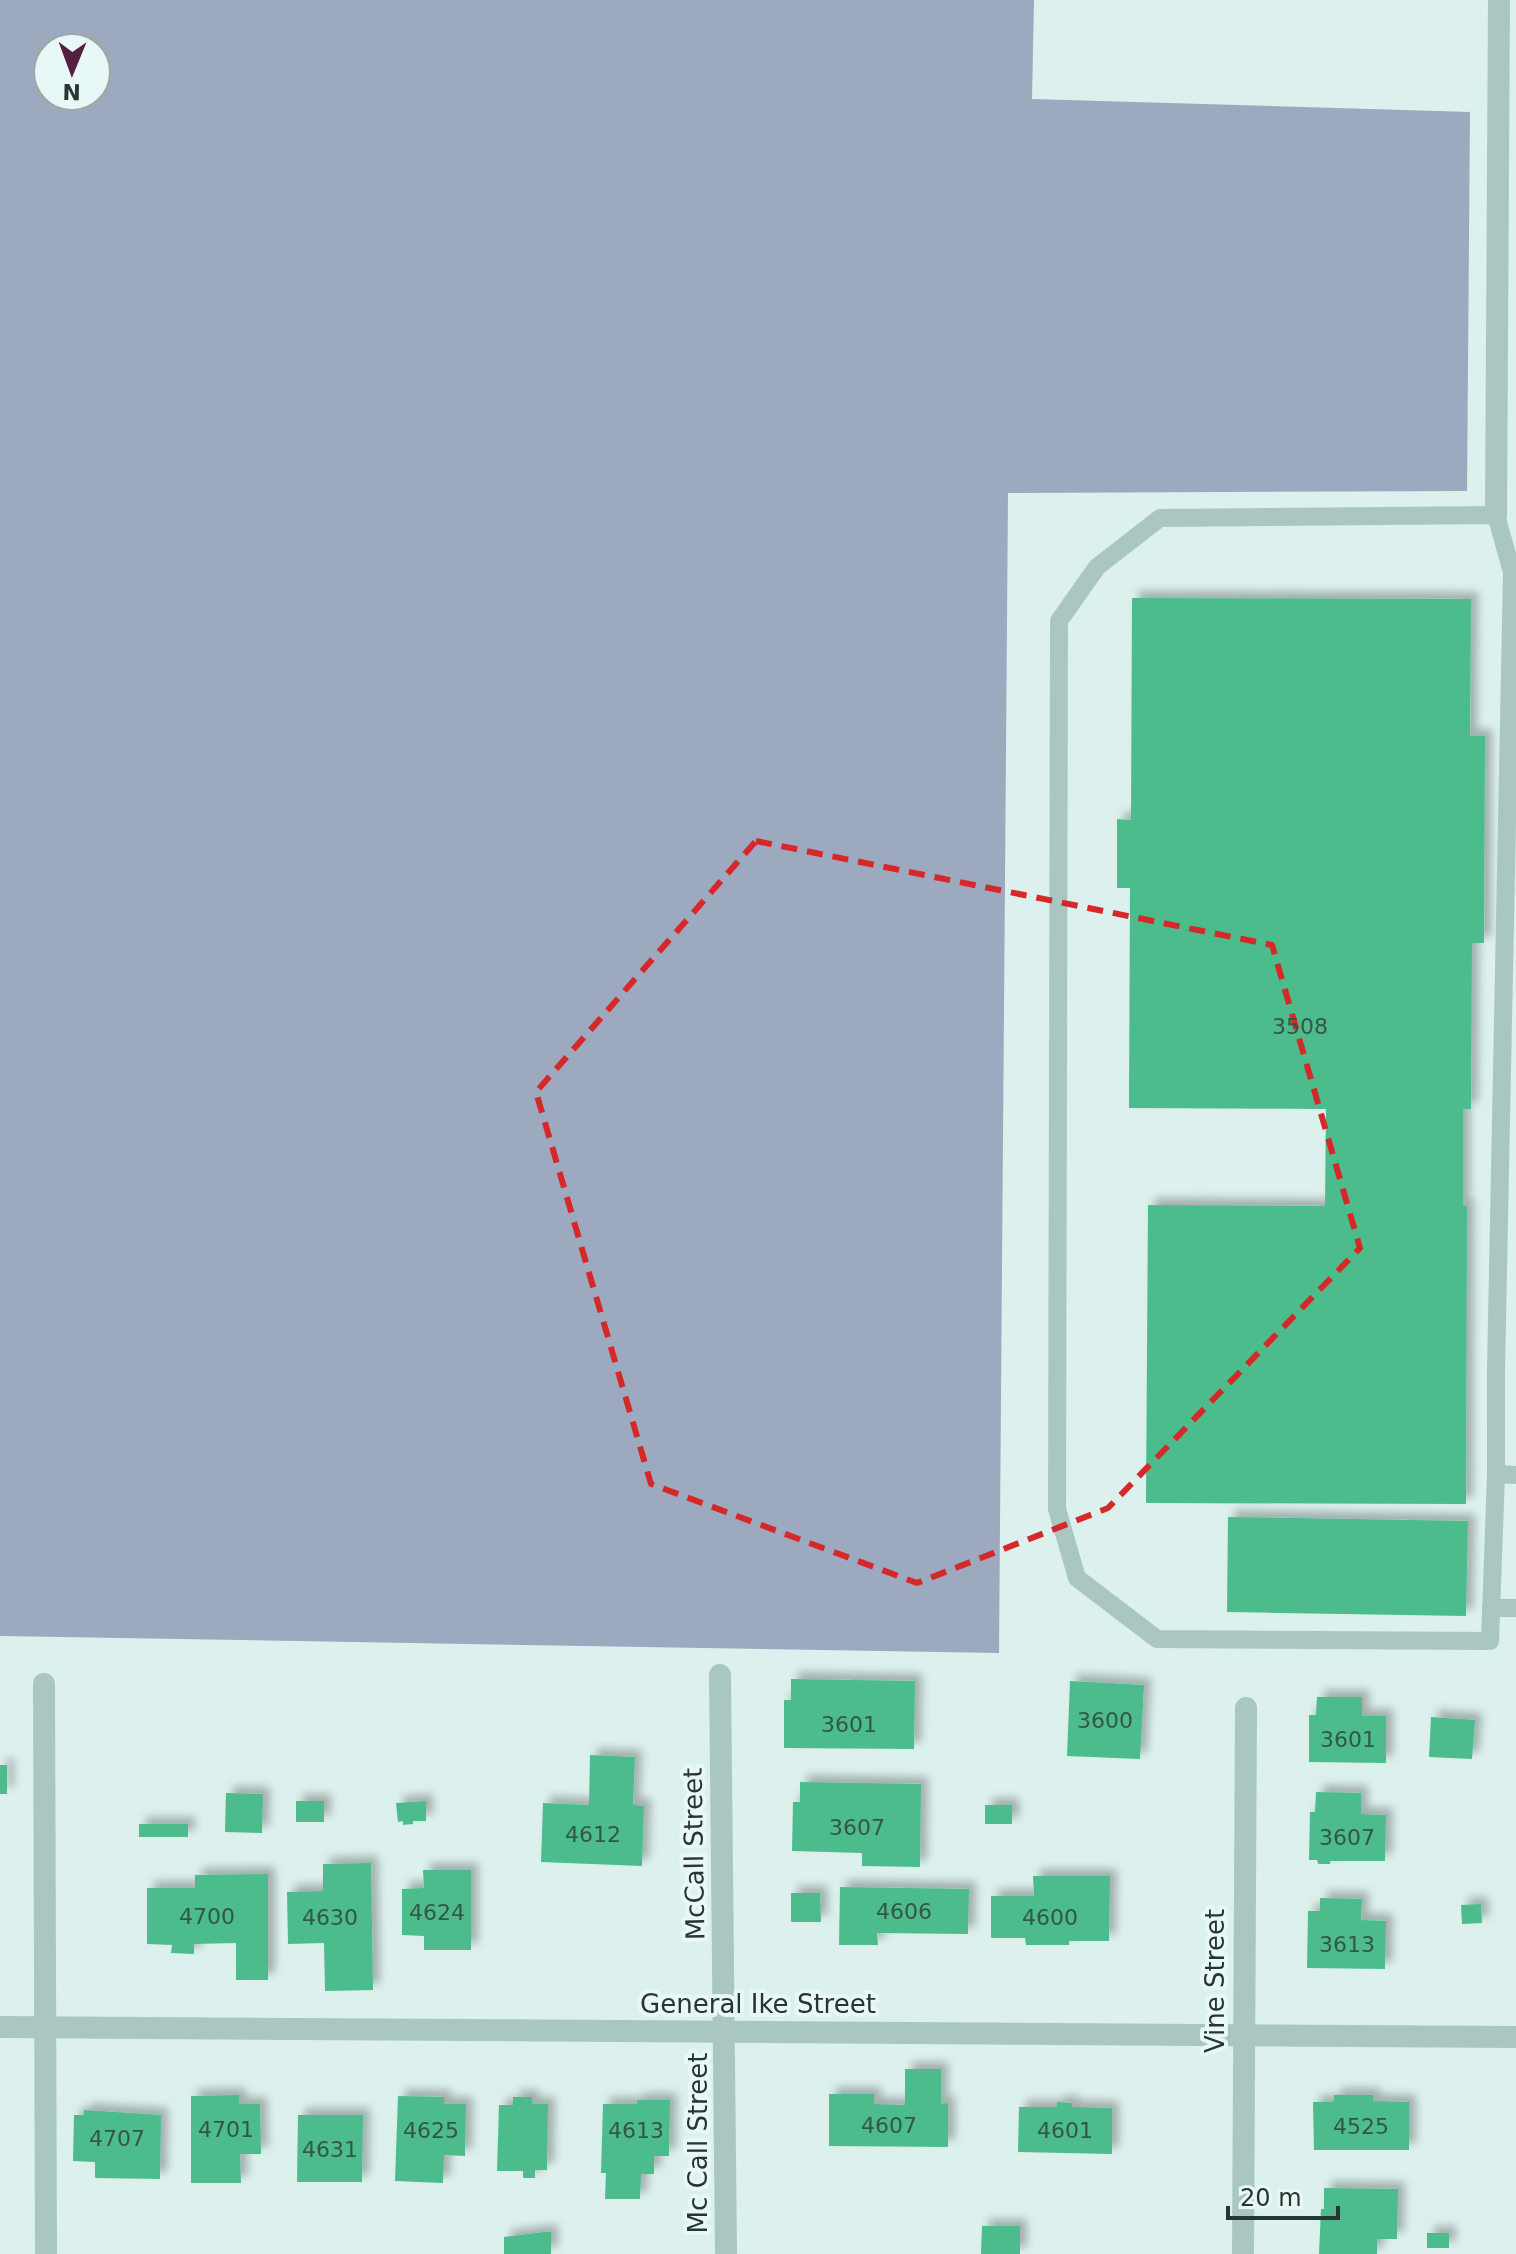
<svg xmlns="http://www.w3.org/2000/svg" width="1516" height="2254" font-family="'DejaVu Sans',sans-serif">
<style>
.green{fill:#9da9be;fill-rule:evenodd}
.building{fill:#4ebc8c;filter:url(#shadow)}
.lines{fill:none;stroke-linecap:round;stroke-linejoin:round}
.service{stroke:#a9c7c0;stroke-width:18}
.minor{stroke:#a9c7c0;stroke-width:22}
.marked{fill:none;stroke:#d62828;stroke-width:6;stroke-dasharray:16 10;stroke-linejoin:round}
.labels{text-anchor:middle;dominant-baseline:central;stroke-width:8;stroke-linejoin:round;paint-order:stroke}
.number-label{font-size:22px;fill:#325747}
.street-label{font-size:26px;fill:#283530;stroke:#e8f8f6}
</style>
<defs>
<filter id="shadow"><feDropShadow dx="7" dy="-7" stdDeviation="4" flood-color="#0004"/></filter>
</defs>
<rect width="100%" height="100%" fill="#dcf0ed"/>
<path class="green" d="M 0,0 L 1034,0 L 1032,99 L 1470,112 L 1467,491 L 1008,493 L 999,1653 L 0,1636 ZM 48,48 L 96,48 L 96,96 L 48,96 Z"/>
<g class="building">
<path d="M 1132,598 L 1471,599 L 1470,736 L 1485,736 L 1484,943 L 1472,943 L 1471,1109 L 1463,1109 L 1463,1206 L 1467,1206 L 1466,1504 L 1146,1503 L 1148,1205 L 1325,1206 L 1326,1109 L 1129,1108 L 1130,888 L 1117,888 L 1117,819 L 1131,820 Z"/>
<path d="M 1228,1517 L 1468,1521 L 1466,1616 L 1227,1612 Z"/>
<path d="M 791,1679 L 915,1681 L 914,1749 L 784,1748 L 784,1700 L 791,1700 Z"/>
<path d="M 1070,1681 L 1144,1685 L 1140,1759 L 1067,1756 Z"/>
<path d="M 1317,1697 L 1362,1697 L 1362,1716 L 1386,1716 L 1386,1763 L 1309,1762 L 1309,1715 L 1316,1715 Z"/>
<path d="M 1431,1717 L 1475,1720 L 1472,1759 L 1429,1757 Z"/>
<path d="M 590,1755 L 635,1757 L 633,1805 L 644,1806 L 642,1866 L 541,1862 L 543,1803 L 589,1805 Z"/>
<rect x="0" y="1765" width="7" height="29"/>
<path d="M 800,1782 L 921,1784 L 920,1867 L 862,1866 L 862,1853 L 792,1851 L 793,1802 L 800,1802 Z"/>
<path d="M 1316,1792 L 1361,1793 L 1361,1814 L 1386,1815 L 1385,1861 L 1330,1861 L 1330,1864 L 1318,1864 L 1317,1860 L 1309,1860 L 1310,1812 L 1315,1812 Z"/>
<path d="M 226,1793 L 263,1794 L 262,1833 L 225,1832 Z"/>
<rect x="296" y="1801" width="28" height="21"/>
<path d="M 426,1801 L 426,1821 L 413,1821 L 413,1824 L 403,1825 L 403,1821 L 398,1822 L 396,1803 Z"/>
<rect x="985" y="1805" width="27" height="19"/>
<rect x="139" y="1824" width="49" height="13"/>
<path d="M 371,1863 L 373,1990 L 325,1991 L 324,1943 L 288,1944 L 287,1892 L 323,1891 L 323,1864 Z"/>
<path d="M 423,1870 L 471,1870 L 471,1950 L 424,1950 L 424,1936 L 402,1935 L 402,1889 L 424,1888 Z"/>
<path d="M 268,1874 L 268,1980 L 236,1980 L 236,1943 L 194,1944 L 194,1954 L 171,1953 L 172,1945 L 147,1944 L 147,1888 L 195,1888 L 195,1875 Z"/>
<path d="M 1033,1876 L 1110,1876 L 1109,1941 L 1069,1941 L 1069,1945 L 1026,1945 L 1025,1938 L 991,1938 L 991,1896 L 1034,1896 Z"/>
<path d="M 840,1887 L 969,1889 L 968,1934 L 877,1933 L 878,1945 L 839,1945 Z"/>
<path d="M 791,1893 L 820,1893 L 821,1922 L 791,1922 Z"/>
<path d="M 1320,1898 L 1362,1899 L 1361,1920 L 1386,1921 L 1385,1969 L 1307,1968 L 1308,1911 L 1320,1911 Z"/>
<path d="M 1481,1904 L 1482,1923 L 1462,1924 L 1461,1905 Z"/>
<path d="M 905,2069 L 941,2069 L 941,2104 L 948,2103 L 948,2147 L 829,2146 L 829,2094 L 874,2094 L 874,2104 L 905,2105 Z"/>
<path d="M 239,2095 L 239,2104 L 260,2104 L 261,2154 L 240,2154 L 241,2183 L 191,2183 L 191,2096 Z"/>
<path d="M 1334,2095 L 1373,2095 L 1373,2101 L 1409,2102 L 1409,2150 L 1314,2150 L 1313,2102 L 1334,2102 Z"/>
<path d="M 398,2096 L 444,2097 L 444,2104 L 466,2104 L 465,2156 L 444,2155 L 443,2183 L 395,2181 Z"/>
<path d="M 513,2097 L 532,2097 L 532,2104 L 548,2104 L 547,2170 L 535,2170 L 535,2178 L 523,2178 L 523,2171 L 497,2171 L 499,2105 L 513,2105 Z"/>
<path d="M 637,2100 L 670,2100 L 669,2156 L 654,2156 L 654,2174 L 641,2174 L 640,2199 L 605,2199 L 606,2173 L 601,2173 L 603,2104 L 637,2104 Z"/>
<path d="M 1057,2102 L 1072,2103 L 1072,2107 L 1112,2108 L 1112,2154 L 1018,2152 L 1019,2107 L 1057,2107 Z"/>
<path d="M 84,2110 L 161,2115 L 160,2179 L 95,2178 L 95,2162 L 73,2161 L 74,2115 L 84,2115 Z"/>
<path d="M 298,2115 L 363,2115 L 362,2182 L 297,2182 Z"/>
<path d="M 1324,2188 L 1398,2189 L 1397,2239 L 1377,2239 L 1377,2254 L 1319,2254 L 1321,2209 L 1324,2209 Z"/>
<path d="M 982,2226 L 1020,2226 L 1020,2254 L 981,2254 Z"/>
<path d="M 544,2232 L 551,2232 L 551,2254 L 504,2254 L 504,2237 Z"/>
<rect x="1427" y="2233" width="22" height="15"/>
</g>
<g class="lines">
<g class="service">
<path d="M 1512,572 L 1496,1370 L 1496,1474 L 1516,1475"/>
<path d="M 1496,1474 L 1490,1641 L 1157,1639 L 1077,1578 L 1057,1509 L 1059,621 L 1097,567 L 1160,518 L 1496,515 L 1512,572 L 1516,572"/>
<path d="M 1491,1608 L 1516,1608"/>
</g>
<g class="minor">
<path d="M 1496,515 L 1499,0"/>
<path d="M 720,1675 L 726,2254"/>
<path d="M 44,1684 L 46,2254"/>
<path d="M 0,2027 L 1516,2037"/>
<path d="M 1243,2254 L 1246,1708"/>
</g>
</g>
<path class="marked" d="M 756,841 L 1272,945 L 1360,1248 L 1108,1508 L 917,1583 L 651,1484 L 536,1092 Z"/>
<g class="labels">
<g class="number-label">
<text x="1300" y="1026">3508</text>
<text x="1105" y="1720">3600</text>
<text x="849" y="1724">3601</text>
<text x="1348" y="1739">3601</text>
<text x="857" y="1827">3607</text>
<text x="593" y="1834">4612</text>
<text x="1347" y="1837">3607</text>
<text x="904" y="1911">4606</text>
<text x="437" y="1912">4624</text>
<text x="207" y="1916">4700</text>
<text x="330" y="1917">4630</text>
<text x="1050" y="1917">4600</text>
<text x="1347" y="1944">3613</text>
<text x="889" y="2125">4607</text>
<text x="1361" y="2126">4525</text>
<text x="226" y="2129">4701</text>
<text x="431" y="2130">4625</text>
<text x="636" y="2130">4613</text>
<text x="1065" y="2130">4601</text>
<text x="117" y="2138">4707</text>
<text x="330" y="2149">4631</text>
</g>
<g class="street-label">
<text transform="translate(694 1854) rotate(-91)">McCall Street</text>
<text transform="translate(1215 1981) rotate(-90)">Vine Street</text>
<text x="758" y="2004">General Ike Street</text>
<text transform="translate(698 2143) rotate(-90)">Mc Call Street</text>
</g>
</g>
<g transform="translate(72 72) rotate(181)"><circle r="38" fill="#e8f8f6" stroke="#9baaa7" stroke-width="2"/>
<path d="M0-6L14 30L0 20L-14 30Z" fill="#532140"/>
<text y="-12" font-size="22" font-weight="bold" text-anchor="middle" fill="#283530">N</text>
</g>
<path d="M1228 2206v12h110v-12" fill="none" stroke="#283530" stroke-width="4"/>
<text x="1240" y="2206" font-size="24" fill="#283530" stroke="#e8f8f6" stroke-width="6" paint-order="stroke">20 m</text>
</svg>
